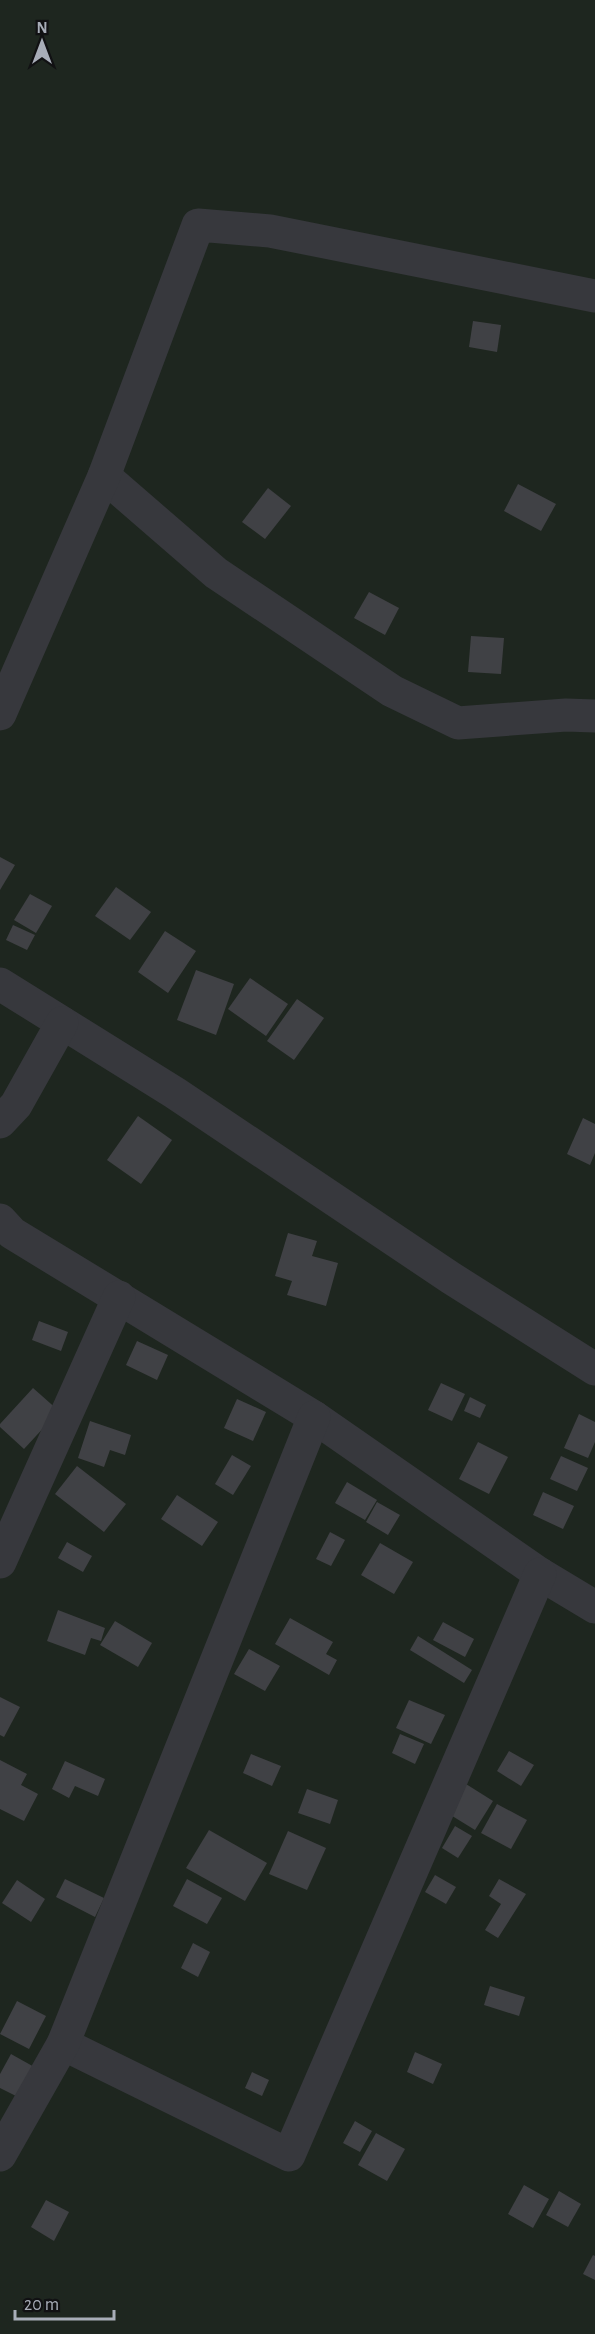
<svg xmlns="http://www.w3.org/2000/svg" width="595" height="2334" font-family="'Alegreya Sans',sans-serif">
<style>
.green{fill:#1e261f}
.building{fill:#404145}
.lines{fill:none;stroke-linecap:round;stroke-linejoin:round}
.minor{stroke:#37383d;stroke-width:33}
</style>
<rect width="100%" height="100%" fill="#161618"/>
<rect class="green" x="0" y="0" width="595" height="2334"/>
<g class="building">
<path d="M 473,321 L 501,325 L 497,352 L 469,347 Z"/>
<path d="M 518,484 L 556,504 L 541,531 L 504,511 Z"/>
<path d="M 268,488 L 291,506 L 265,539 L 242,522 Z"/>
<path d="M 369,592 L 399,608 L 385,635 L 354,618 Z"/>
<path d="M 471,636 L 504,638 L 501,674 L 468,672 Z"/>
<path d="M 0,857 L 15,865 L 0,890 Z"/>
<path d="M 116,887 L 151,912 L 130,940 L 95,916 Z"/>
<path d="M 30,894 L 52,906 L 36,933 L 14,920 Z"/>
<path d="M 13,925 L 35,935 L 27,950 L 6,940 Z"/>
<path d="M 165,931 L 196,951 L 168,993 L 138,972 Z"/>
<path d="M 196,970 L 234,984 L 216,1035 L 177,1020 Z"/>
<path d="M 250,978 L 288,1004 L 266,1036 L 228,1009 Z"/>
<path d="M 297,999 L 324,1018 L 294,1060 L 267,1041 Z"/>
<path d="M 138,1116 L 172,1140 L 141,1184 L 107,1160 Z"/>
<path d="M 583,1118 L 595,1124 L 595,1153 L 590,1165 L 567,1154 Z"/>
<path d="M 288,1233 L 317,1241 L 312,1256 L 338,1263 L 326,1306 L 287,1295 L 292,1281 L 275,1276 Z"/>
<path d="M 39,1321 L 68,1332 L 61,1351 L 32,1340 Z"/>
<path d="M 137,1341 L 168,1355 L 157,1380 L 126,1365 Z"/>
<path d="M 441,1383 L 465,1394 L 452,1421 L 428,1410 Z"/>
<path d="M 33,1388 L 59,1411 L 24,1449 L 0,1427 L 0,1424 Z"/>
<path d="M 470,1397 L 486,1405 L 480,1418 L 464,1411 Z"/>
<path d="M 237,1399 L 266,1412 L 253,1441 L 224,1428 Z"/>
<path d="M 579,1414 L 595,1422 L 595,1442 L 588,1458 L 564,1448 Z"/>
<path d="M 90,1421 L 131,1435 L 125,1455 L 110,1450 L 104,1467 L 78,1458 Z"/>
<path d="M 478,1442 L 508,1457 L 489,1494 L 459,1479 Z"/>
<path d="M 232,1455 L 251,1466 L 233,1495 L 215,1484 Z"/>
<path d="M 561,1456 L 588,1468 L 577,1491 L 550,1479 Z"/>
<path d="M 77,1466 L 126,1504 L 104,1532 L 55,1494 Z"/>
<path d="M 347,1482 L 377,1500 L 365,1520 L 335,1503 Z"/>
<path d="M 543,1492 L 574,1506 L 563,1529 L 533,1515 Z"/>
<path d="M 177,1495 L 218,1522 L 202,1546 L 161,1519 Z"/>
<path d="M 377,1502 L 400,1515 L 388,1535 L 366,1522 Z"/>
<path d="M 330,1532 L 345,1540 L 331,1566 L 316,1559 Z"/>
<path d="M 67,1542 L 92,1556 L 83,1572 L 58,1558 Z"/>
<path d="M 380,1543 L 413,1562 L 394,1594 L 361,1575 Z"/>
<path d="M 58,1610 L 105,1628 L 101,1641 L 91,1638 L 85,1655 L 47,1641 Z"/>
<path d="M 290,1618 L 333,1642 L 326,1654 L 337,1660 L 329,1675 L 275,1644 Z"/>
<path d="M 115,1621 L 152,1643 L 138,1667 L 100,1645 Z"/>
<path d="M 443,1622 L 474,1639 L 465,1657 L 433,1640 Z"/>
<path d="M 418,1636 L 472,1670 L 464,1683 L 410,1650 Z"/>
<path d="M 249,1649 L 280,1666 L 265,1691 L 234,1674 Z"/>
<path d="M 0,1697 L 20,1707 L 4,1737 L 0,1735 Z"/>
<path d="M 409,1700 L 445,1715 L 431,1744 L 396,1728 Z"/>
<path d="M 400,1734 L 424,1744 L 415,1764 L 392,1753 Z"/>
<path d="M 509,1751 L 534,1765 L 521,1786 L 497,1771 Z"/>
<path d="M 251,1754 L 281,1766 L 272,1786 L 243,1773 Z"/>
<path d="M 0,1760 L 27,1774 L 21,1785 L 38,1794 L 24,1821 L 0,1809 Z"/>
<path d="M 65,1761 L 105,1779 L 98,1796 L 75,1786 L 69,1798 L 52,1789 Z"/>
<path d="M 466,1784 L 493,1801 L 475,1830 L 449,1814 Z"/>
<path d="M 307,1789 L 338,1800 L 330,1824 L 298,1813 Z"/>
<path d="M 497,1804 L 527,1820 L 511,1849 L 481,1833 Z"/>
<path d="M 455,1826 L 472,1836 L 458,1858 L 442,1848 Z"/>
<path d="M 209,1830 L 267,1863 L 245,1901 L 186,1868 Z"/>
<path d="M 288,1831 L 326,1848 L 307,1890 L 269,1874 Z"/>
<path d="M 435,1875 L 456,1887 L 446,1904 L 425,1892 Z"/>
<path d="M 65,1879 L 104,1898 L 95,1917 L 56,1897 Z"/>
<path d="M 187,1879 L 222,1898 L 207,1924 L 173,1906 Z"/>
<path d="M 499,1879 L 526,1894 L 498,1938 L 485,1930 L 501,1904 L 489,1896 Z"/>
<path d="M 17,1880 L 45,1899 L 31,1922 L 2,1903 Z"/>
<path d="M 193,1943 L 210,1952 L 198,1977 L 181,1968 Z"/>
<path d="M 490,1986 L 525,1997 L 519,2016 L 484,2005 Z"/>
<path d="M 17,2001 L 46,2016 L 29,2049 L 0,2034 Z"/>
<path d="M 415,2052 L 442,2064 L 433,2084 L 407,2072 Z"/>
<path d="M 11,2054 L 36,2068 L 20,2098 L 0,2088 L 0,2074 Z"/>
<path d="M 252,2072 L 269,2080 L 262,2096 L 245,2088 Z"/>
<path d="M 355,2121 L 372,2131 L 360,2152 L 343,2143 Z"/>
<path d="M 376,2133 L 405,2149 L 387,2181 L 358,2165 Z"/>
<path d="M 524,2185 L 549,2199 L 533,2228 L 508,2214 Z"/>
<path d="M 559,2191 L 581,2204 L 568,2227 L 546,2215 Z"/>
<path d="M 46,2200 L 69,2212 L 54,2241 L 31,2227 Z"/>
<path d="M 593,2255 L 595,2256 L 595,2280 L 583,2274 Z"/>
</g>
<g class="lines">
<g class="minor">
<path d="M 104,476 L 216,573 L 392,691 L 458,723 L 566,715 L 595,716"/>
<path d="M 0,714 L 104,476 L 198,225 L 270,231 L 595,296"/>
<path d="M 0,984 L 175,1093 L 451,1278 L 595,1369"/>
<path d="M 0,1122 L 16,1105 L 62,1023"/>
<path d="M 0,1220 L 12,1233 L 314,1417 L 540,1574 L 595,1607"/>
<path d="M 0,1562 L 119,1297"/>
<path d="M 63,2044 L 289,2155 L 540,1574"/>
<path d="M 0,2155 L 63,2044 L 314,1417"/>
</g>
</g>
<g transform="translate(42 42)" stroke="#111113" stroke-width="4.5" paint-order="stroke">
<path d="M0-4.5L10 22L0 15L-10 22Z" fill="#a8adb8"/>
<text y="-9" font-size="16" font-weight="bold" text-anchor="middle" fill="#a8adb8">N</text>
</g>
<path d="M15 2310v9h99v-9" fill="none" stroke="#a8adb8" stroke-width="3"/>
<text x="24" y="2310" font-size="18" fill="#a8adb8" stroke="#111113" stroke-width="4.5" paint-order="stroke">20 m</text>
</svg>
